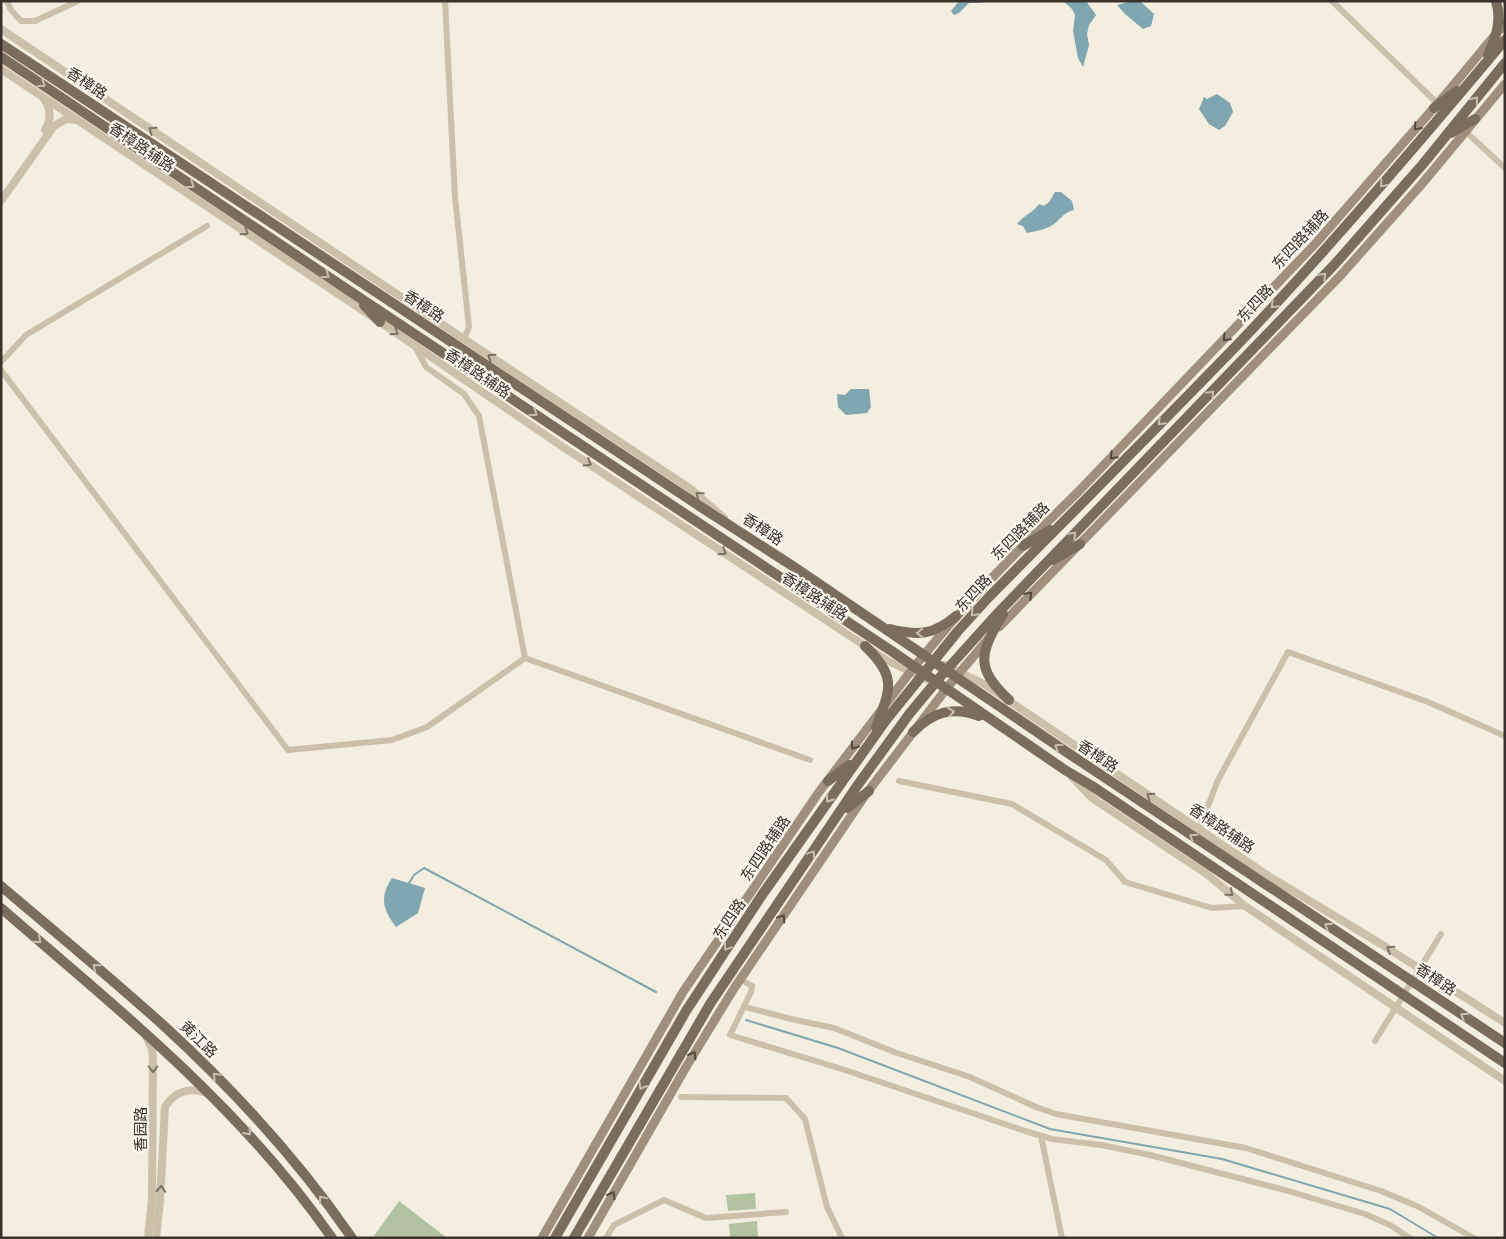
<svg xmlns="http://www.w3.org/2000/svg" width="1506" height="1239" font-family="'PT Sans','Noto Sans SC',sans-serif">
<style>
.green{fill:#b1c3a0}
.water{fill:#7fa6b1}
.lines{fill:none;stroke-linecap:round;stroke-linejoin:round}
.stream{stroke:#7fa6b1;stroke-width:2}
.minor{stroke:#ccc0ab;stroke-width:6}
.tertiary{stroke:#ccc0ab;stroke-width:8}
.secondary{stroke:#a08f7d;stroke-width:9}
.primary{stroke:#7c6c5c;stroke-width:10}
.oneway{stroke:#c8bfb3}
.oneway2{stroke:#544940}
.oneway3{stroke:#7c7265}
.labels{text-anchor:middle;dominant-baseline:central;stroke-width:4.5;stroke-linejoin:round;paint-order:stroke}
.street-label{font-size:15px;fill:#3a322b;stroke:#fbf7ed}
</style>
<rect width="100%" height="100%" fill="#f3eee0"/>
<g class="green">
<path d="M 755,1193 L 756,1209 L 728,1211 L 726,1195 Z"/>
<path d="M 399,1201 L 447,1238 L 375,1238 L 374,1236 Z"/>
<path d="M 757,1221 L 758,1237 L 730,1238 L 729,1224 Z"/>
</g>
<g class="water">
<path d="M 959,1 L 990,1 L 980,3 L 969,3 L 959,13 L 954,15 L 951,11 Z"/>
<path d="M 1063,1 L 1086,1 L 1096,15 L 1089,25 L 1087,34 L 1089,45 L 1083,67 L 1078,58 L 1073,31 L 1075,15 L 1072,9 Z"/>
<path d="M 1132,1 L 1140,1 L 1154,14 L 1151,26 L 1143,29 L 1125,14 L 1117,5 Z"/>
<path d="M 1217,94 L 1230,103 L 1233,112 L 1225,126 L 1219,130 L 1209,124 L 1199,109 L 1204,97 L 1207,99 Z"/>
<path d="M 1055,192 L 1061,192 L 1072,201 L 1074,210 C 1063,212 1060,221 1051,226 C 1044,230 1035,231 1027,233 L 1023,226 L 1017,224 C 1024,215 1033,213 1039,204 L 1044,206 L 1049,202 Z"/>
<path d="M 851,389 L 869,389 L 871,407 L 867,413 L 846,415 L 838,407 L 837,394 L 845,395 Z"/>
<path d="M 392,878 L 425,888 L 418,913 L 396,927 C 383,910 379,897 392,878 Z"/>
</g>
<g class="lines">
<g class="stream">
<path d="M 409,883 L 414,875 L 424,868 L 656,992"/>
<path d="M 746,1020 L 838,1048 L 1050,1129 L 1222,1159 L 1390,1209 L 1438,1238"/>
</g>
<g class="minor">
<path d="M 7,1 L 11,10 L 21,21 L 35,21 L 78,1"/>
<path d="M 445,1 L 455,197 L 469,327 L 464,339"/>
<path d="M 1332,1 L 1438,104"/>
<path d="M 1466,132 L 1505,168"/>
<path d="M 415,346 L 426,367 L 464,394 L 479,416 L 525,658"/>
<path d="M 1,362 L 26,335 L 207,226"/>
<path d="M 1,370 L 288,750 L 392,740 L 427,727 L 525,658"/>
<path d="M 525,658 L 810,760"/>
<path d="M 899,781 L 1012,804 L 1106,860 L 1125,882 L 1212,908 L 1245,906"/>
<path d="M 1199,829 L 1218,780 L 1288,652 L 1428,702 L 1505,736"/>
<path d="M 740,979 L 752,986 L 751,992 L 730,1035 L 845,1070 L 1025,1131 L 1052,1139 L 1101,1145 L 1150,1155 L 1285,1190 L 1365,1214 L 1390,1225 L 1410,1238"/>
<path d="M 745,1007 L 791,1019 L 834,1028 L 897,1053 L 970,1077 L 1036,1107 L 1056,1114 L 1246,1148 L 1381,1191 L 1417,1206 L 1474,1238"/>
<path d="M 1375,1041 L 1441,934"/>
<path d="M 681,1097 L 786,1098 L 805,1119 L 827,1207 L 842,1238"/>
<path d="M 1041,1136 L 1062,1238"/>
<path d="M 606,1238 L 614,1225 L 664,1200 L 706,1218 L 786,1212"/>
</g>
<g class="tertiary">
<path d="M 1,29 L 464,339 L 691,489 L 724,518"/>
<path d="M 1,69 L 380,322 L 557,443 L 888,661 L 926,679"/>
<path d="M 44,99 C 51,109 52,119 45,130"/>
<path d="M 1,201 L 54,126 L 66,119 L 75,120"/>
<path d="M 945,665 L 984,684 L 1270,877 L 1381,944 L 1505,1023"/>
<path d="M 1072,777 L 1092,798 L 1208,875 L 1245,906 L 1505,1081"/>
<path d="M 146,1036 L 152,1049 L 153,1059 L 152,1200 L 148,1238"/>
<path d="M 156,1238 L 160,1201 L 165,1107 C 175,1091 190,1087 207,1093"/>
</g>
<g class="secondary">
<path d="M 999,627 L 1341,275 L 1421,185 L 1505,84"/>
<path d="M 542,1238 L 683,992 L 819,792 L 914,667 L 949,625 L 987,583 L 1017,552 L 1078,492 L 1316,243 L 1446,94 L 1505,23"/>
<path d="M 588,1238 L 686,1067 L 733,990 L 866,794 L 950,684 L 989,638"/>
</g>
<g class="primary">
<path d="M 1,44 L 701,507 L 791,565 L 1074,757 L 1505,1043"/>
<path d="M 1488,55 C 1496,37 1502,21 1496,1"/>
<path d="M 1,57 L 351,292 L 893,652 L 1065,770 L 1092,786 L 1505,1063"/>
<path d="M 1434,108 L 1457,91"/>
<path d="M 1451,133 L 1475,119"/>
<path d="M 364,305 L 380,322"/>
<path d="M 1023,546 L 1050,530"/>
<path d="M 1053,560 L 1080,544"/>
<path d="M 1003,614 C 980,653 974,667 1009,700"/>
<path d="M 890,629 C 918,636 934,635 956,616"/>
<path d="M 865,646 C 898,677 890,690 876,727"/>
<path d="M 913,732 C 933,712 952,706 979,716"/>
<path d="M 828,781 L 849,765"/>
<path d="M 847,808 L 869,791"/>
<path d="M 1,886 C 55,932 110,977 163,1025 C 232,1088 298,1160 352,1238"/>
<path d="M 1,908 C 121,1012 241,1107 332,1238"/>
<path d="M 555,1238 L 686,1011 L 762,895 L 886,720 L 958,631 L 988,598 C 1072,513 1157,428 1240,342 C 1332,245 1419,143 1505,40"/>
<path d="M 574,1238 L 710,1004 L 857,786 L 910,713 L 941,676 L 996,615 L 1335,264 L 1423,164 L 1505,63"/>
</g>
</g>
<defs><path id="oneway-chevron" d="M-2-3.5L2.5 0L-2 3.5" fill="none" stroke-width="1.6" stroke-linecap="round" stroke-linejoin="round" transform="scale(1.25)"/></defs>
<g class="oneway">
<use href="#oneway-chevron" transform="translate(42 84) rotate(34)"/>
<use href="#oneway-chevron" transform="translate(1475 100) rotate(-51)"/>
<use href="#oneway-chevron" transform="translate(1383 184) rotate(131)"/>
<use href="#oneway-chevron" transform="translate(191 185) rotate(34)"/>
<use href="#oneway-chevron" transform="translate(326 275) rotate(34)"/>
<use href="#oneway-chevron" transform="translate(1323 276) rotate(-46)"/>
<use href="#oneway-chevron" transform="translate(1274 305) rotate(134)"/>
<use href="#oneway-chevron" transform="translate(1211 394) rotate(-46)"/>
<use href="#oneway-chevron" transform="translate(534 413) rotate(34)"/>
<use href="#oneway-chevron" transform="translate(1161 422) rotate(135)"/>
<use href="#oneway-chevron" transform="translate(1073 535) rotate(-47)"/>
<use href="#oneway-chevron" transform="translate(974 613) rotate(133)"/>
<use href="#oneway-chevron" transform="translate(920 633) rotate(178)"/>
<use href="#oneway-chevron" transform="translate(951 712) rotate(-6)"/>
<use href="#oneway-chevron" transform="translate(1058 747) rotate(-146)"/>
<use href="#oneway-chevron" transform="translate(829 799) rotate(125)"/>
<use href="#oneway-chevron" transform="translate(1193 837) rotate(-147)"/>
<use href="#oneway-chevron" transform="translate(812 854) rotate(-56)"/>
<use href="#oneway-chevron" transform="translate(1328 926) rotate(-147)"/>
<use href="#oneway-chevron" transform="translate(38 940) rotate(41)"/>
<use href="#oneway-chevron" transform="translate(727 947) rotate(124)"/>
<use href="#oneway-chevron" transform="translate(96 967) rotate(-140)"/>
<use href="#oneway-chevron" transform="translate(1464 1016) rotate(-147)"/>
<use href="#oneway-chevron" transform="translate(216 1076) rotate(-134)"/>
<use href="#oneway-chevron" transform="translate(642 1086) rotate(120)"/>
<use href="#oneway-chevron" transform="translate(248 1132) rotate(48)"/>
<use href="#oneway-chevron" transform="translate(322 1199) rotate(-128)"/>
</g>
<g class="oneway2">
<use href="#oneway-chevron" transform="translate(1417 127) rotate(131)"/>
<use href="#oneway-chevron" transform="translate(1226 338) rotate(134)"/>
<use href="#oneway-chevron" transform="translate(1113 456) rotate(134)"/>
<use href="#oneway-chevron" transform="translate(1029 595) rotate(-46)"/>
<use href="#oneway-chevron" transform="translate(854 746) rotate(126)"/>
<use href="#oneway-chevron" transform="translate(782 918) rotate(-56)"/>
<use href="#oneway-chevron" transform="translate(693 1055) rotate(-60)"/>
<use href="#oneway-chevron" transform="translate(612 1195) rotate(-60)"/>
</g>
<g class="oneway3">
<use href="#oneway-chevron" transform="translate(152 130) rotate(-146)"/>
<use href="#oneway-chevron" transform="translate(245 232) rotate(34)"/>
<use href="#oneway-chevron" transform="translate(395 332) rotate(34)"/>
<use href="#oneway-chevron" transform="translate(491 357) rotate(-147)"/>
<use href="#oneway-chevron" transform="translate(588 463) rotate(32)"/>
<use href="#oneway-chevron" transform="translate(699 495) rotate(-141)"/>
<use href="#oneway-chevron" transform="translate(723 552) rotate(34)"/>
<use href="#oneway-chevron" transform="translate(1150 796) rotate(-146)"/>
<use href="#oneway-chevron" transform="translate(1230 893) rotate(39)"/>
<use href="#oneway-chevron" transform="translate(1390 949) rotate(-147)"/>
<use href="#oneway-chevron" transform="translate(153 1069) rotate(90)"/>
<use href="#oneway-chevron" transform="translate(161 1189) rotate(-87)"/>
</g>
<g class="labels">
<g class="street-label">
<text transform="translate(87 83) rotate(33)">香樟路</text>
<text transform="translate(142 147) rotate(34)">香樟路辅路</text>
<text transform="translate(1300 239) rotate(-47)">东四路辅路</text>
<text transform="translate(1255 303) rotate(-47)">东四路</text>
<text transform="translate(424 306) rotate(33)">香樟路</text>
<text transform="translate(478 373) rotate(34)">香樟路辅路</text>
<text transform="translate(763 529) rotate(33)">香樟路</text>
<text transform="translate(1020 531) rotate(-45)">东四路辅路</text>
<text transform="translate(973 593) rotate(-47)">东四路</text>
<text transform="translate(815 596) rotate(33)">香樟路辅路</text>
<text transform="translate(1098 756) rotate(34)">香樟路</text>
<text transform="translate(1222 828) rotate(34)">香樟路辅路</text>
<text transform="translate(765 848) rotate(-56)">东四路辅路</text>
<text transform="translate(729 919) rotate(-56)">东四路</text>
<text transform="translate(1436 979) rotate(33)">香樟路</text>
<text transform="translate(199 1039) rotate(44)">黄江路</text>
<text transform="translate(140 1129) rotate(-90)">香园路</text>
</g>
</g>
<rect width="1506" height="1239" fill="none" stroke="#3a322b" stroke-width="5"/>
</svg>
